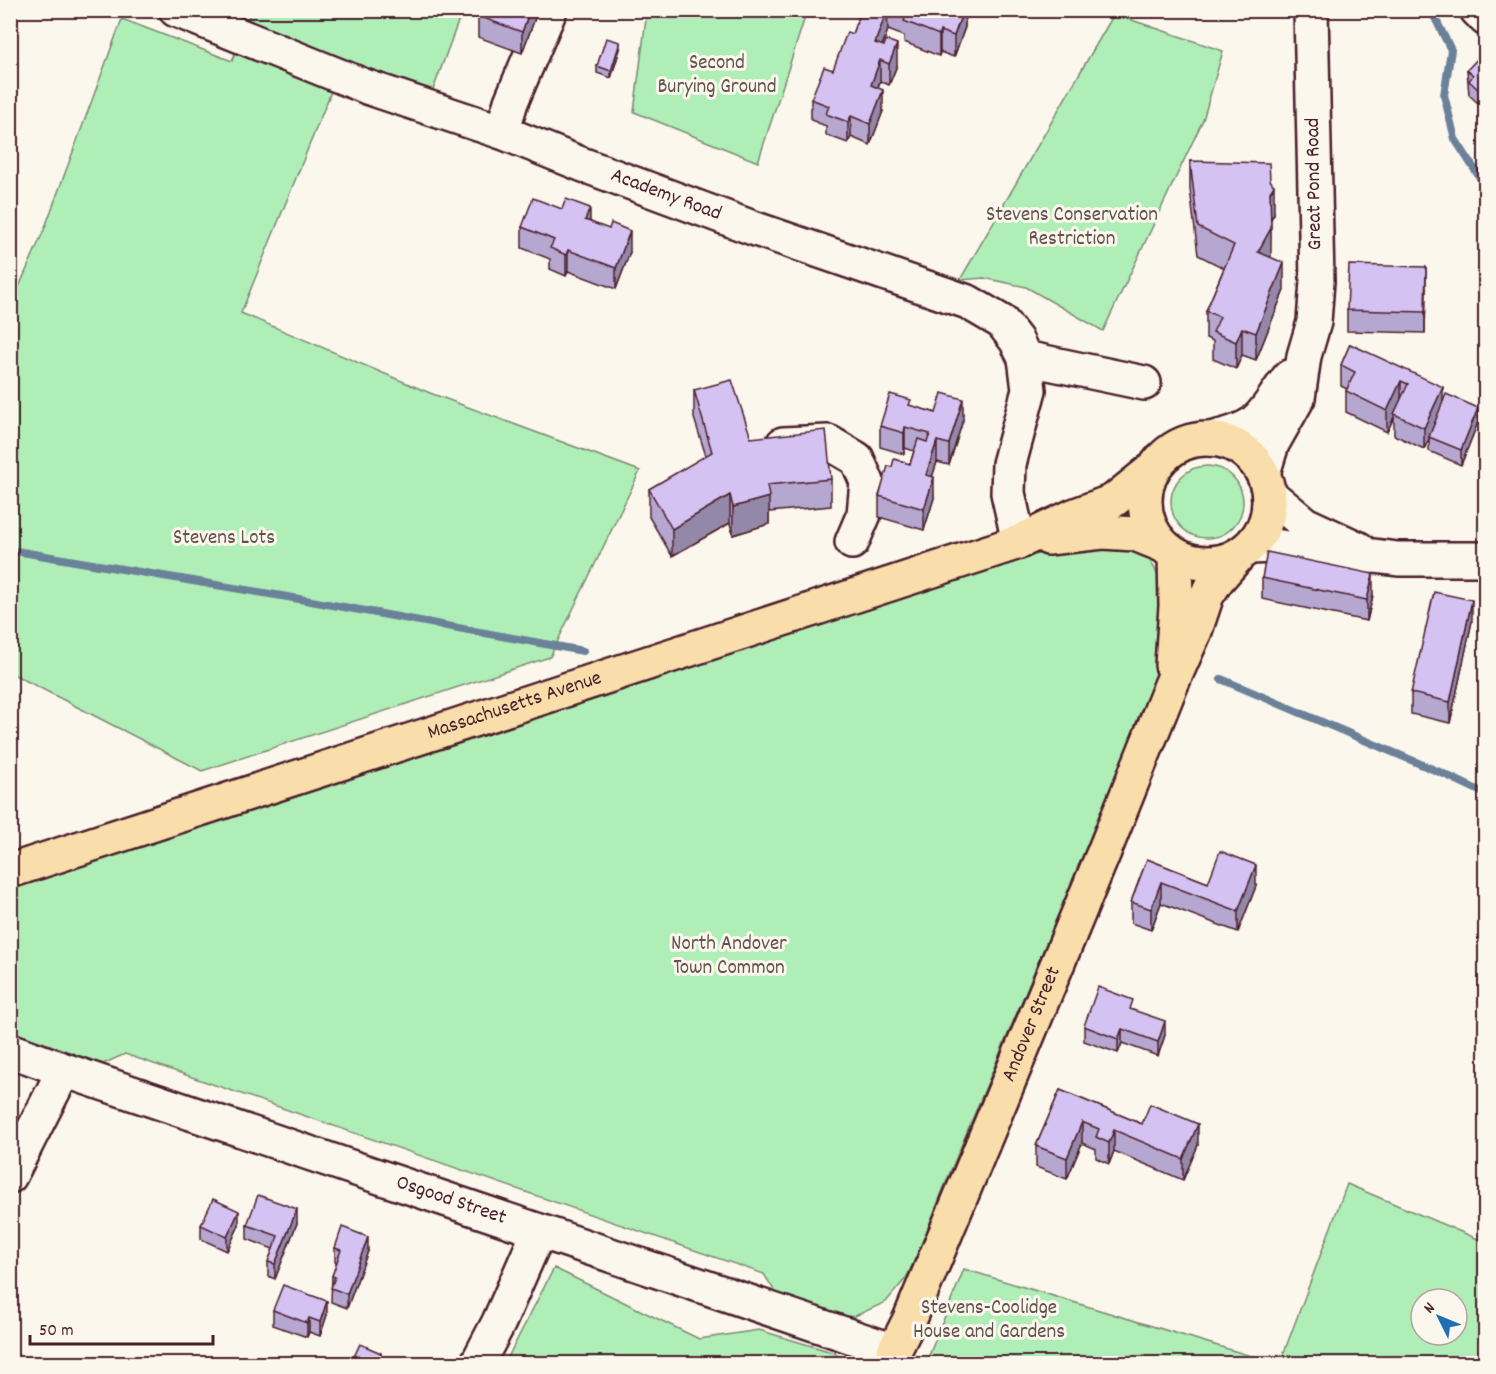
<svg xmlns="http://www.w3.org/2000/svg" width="1496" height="1374" font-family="Dekko,sans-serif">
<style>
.green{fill:#afefb7;stroke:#7c8771;stroke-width:1.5;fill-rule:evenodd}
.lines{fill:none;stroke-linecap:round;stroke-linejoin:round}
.stream{stroke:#6b8199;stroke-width:8}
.minor-casing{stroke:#4a1f2b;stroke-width:38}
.major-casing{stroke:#4a1f2b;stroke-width:38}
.minor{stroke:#fbf7ec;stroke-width:33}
.major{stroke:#f9deab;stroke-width:33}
.wall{fill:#b6a7d0;stroke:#4a1f2b;stroke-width:1.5}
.shaded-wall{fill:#9488a9;stroke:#4a1f2b;stroke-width:1.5}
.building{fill:#d4c2f2;stroke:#4a1f2b;stroke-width:1.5}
.labels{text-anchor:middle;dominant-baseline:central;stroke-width:6;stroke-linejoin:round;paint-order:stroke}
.park-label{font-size:21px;fill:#63534e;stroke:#fbf7ec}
.street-label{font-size:21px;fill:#4a1f2b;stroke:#fbf7ec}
</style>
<rect width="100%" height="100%" fill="#fbf7ec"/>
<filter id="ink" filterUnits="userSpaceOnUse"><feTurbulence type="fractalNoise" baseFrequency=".0167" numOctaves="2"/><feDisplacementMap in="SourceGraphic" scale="12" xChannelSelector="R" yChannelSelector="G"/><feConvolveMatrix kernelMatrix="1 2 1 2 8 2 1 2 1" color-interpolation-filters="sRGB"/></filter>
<g filter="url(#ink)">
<g class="green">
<path d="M 251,11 L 462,11 L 433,90 L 344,60 L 241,313 L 430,393 L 640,471 L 550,657 L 202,771 L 11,673 L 11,305 L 44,230 L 122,19 L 232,61 Z"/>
<path d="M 647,11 L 807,11 L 758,162 L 634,112 Z"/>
<path d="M 1114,14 L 1223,51 L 1203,120 L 1103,331 L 1026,287 L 984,278 L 960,280 Z"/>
<circle cx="1207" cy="502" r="36"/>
<path d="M 1109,541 L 1147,556 L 1155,569 L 1161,586 L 1164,642 L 1155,683 L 946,1182 L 919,1251 L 906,1278 L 886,1302 L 853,1317 L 819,1311 L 777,1295 L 764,1274 L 125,1054 L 103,1064 L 11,1031 L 11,887 L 1026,557 L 1087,542 Z"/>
<path d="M 1347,1184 L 1485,1242 L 1485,1363 L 1280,1363 ZM 1421,1299 L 1457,1299 L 1457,1335 L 1421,1335 Z"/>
<path d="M 554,1268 L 699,1339 L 759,1330 L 835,1353 L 845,1363 L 505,1363 Z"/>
<path d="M 964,1269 L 1274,1363 L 926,1363 Z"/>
</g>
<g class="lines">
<g class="stream">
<path d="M 1431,10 L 1451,50 L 1444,95 L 1455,139 L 1486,187"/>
<path d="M 10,550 L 311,601 L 583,651"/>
<path d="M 1221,679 L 1444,774 L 1486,794"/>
</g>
<g class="minor-casing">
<g id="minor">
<path id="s1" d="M 176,10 L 367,87 L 502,132 L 581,164 L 753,228 L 968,302 L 1002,322 L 1016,340 L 1025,358 L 1144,383"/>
<path d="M 1477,10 L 1486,19"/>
<path d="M 502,132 L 511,102 L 550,10"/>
<path d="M 1210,439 C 1263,427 1259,418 1289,377"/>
<path d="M 783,444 L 828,442 L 857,459 L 867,482 L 864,514 L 852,542"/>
<path d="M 1263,473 L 1272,444 L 1298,398 L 1304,356 L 1314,322 L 1317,281 L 1311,10"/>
<path d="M 1269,494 L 1305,524 L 1359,549"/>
<path d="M 1019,542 L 1008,493 L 1009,464 L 1029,390 L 1025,358"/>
<path d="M 1250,547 L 1275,546 L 1340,558 L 1374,556 L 1398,559 L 1486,559"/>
<path id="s2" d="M 10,1050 L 64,1070 L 894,1351"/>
<path d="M 10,1176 L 64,1070"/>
<path d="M 477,1364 L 499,1322 L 539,1231"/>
</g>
</g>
<g class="major-casing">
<g id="major">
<circle cx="1207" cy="501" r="62"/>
<path d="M 1048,538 L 1103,532 L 1135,534 L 1162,545"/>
<path d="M 1172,665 L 1176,606 L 1175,555"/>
<path id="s3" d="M 10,871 L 1019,542 L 1073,516 L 1113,501 L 1154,468"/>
<path id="s4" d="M 891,1364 L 894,1351 L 910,1319 L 1106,847 L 1171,685 L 1195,631 L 1207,595 L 1217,580 L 1238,556"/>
</g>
</g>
<use href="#minor" class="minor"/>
<use href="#major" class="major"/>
</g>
<g class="wall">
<path d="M 538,10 L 522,53 L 478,37 L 478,16 Z"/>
<path d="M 861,10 L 965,10 L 965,27 L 954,57 L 940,52 L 939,56 L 904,42 L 904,36 L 888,30 L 882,46 L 897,65 L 889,85 L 880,81 L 878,88 L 883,111 L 870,145 L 851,137 L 848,143 L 826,135 L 826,126 L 811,120 L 811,99 L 833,70 L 852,34 Z"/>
<path d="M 620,49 L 611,78 L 597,73 L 597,66 Z"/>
<path d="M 1485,56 L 1485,100 L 1484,99 L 1479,104 L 1469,95 L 1467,70 Z"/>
<path d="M 1190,161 L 1270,180 L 1274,214 L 1271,219 L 1270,257 L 1284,290 L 1256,360 L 1242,355 L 1236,369 L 1213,359 L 1213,341 L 1206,338 L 1206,311 L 1224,268 L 1198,255 L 1190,189 Z"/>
<path d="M 590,221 L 630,252 L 616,289 L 568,271 L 566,276 L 550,269 L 550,259 L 522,248 L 522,227 Z"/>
<path d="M 1426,288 L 1425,333 L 1347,331 L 1347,310 Z"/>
<path d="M 1350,344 L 1443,402 L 1478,422 L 1461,465 L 1429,451 L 1429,439 L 1424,449 L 1394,435 L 1394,417 L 1387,432 L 1346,412 L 1346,391 L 1347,389 L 1341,386 L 1341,365 Z"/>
<path d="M 694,390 L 751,438 L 831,479 L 831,506 L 769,512 L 769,524 L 733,535 L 730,523 L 672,556 L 649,517 L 649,489 L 706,456 L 694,418 Z"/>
<path d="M 911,406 L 963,420 L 949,465 L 937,462 L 932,477 L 934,498 L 924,530 L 879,517 L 879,496 L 892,467 L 910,464 L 914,451 L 905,448 L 904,454 L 880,447 L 880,426 Z"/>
<path d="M 1262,578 L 1373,595 L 1367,621 L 1262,599 Z"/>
<path d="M 1472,621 L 1450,723 L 1411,714 L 1411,693 Z"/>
<path d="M 1147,859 L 1208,883 L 1256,886 L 1238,932 L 1161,903 L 1151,930 L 1131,923 L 1131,902 Z"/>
<path d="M 1133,1010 L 1165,1035 L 1158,1056 L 1122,1043 L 1118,1053 L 1084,1041 L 1084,1026 Z"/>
<path d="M 1060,1090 L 1142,1124 L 1198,1145 L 1183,1180 L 1114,1151 L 1109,1164 L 1096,1158 L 1096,1149 L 1082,1143 L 1067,1179 L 1036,1167 L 1036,1146 Z"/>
<path d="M 297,1223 L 275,1279 L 268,1276 L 268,1262 L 273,1249 L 247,1239 L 247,1225 Z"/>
<path d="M 201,1225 L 239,1225 L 227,1251 L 201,1239 Z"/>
<path d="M 335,1248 L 368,1251 L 347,1308 L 331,1302 L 332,1276 L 337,1263 L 335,1262 Z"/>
<path d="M 273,1310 L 327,1315 L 320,1336 L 309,1332 L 307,1337 L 273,1325 Z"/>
</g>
<g class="shaded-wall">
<path d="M 530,10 L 538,10 L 522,53 L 522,32 Z"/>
<path d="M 887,10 L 888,30 L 875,64 L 875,43 Z"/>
<path d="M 963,10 L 965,10 L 965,27 L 954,57 L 954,36 Z"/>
<path d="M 940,31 L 940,52 L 939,56 L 939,35 Z"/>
<path d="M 620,42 L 620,49 L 611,78 L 611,71 Z"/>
<path d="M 897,44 L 897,65 L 889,85 L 889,64 Z"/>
<path d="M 880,60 L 880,81 L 871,106 L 871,85 Z"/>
<path d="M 1484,85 L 1484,99 L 1479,104 L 1479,90 Z"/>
<path d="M 883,90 L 883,111 L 870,145 L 870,124 Z"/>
<path d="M 851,116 L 851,137 L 848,143 L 848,122 Z"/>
<path d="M 1274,186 L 1274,214 L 1270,220 L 1270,192 Z"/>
<path d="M 590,208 L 590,229 L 585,220 Z"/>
<path d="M 1271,228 L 1271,256 L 1258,279 L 1258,252 Z"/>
<path d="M 630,231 L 630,252 L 616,289 L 616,268 Z"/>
<path d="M 568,250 L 568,271 L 566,276 L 566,255 Z"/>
<path d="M 1284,263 L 1284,290 L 1256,360 L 1256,333 Z"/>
<path d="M 1426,267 L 1426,288 L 1425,333 L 1425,312 Z"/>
<path d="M 1242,328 L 1242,355 L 1236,369 L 1236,342 Z"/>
<path d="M 1401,381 L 1401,402 L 1394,414 L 1394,417 L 1387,432 L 1387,411 Z"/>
<path d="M 1443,387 L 1443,408 L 1429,437 L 1429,439 L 1424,449 L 1424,428 Z"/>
<path d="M 963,399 L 963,420 L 949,465 L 949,444 Z"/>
<path d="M 1478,408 L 1478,422 L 1461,465 L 1461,450 Z"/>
<path d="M 905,427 L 905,448 L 904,454 L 904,433 Z"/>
<path d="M 937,441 L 937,462 L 926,496 L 926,475 Z"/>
<path d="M 934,477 L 934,498 L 924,530 L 924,509 Z"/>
<path d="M 730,495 L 730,523 L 672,556 L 672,529 Z"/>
<path d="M 769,497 L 769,524 L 733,535 L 733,507 Z"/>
<path d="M 1373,574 L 1373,595 L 1367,621 L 1367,600 Z"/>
<path d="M 1472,600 L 1472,621 L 1450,723 L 1450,702 Z"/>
<path d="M 1256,865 L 1256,886 L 1238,932 L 1238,911 Z"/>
<path d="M 1161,882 L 1161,903 L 1151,930 L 1151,909 Z"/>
<path d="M 1165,1021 L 1165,1035 L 1158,1056 L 1158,1042 Z"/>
<path d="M 1122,1029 L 1122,1043 L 1118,1053 L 1118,1039 Z"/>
<path d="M 1082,1122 L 1082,1143 L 1067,1179 L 1067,1158 Z"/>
<path d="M 1198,1124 L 1198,1145 L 1183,1180 L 1183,1159 Z"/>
<path d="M 1114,1130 L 1114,1151 L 1109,1164 L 1109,1143 Z"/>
<path d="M 297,1209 L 297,1223 L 275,1279 L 275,1264 Z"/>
<path d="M 239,1211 L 239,1225 L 227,1251 L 227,1237 Z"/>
<path d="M 368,1237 L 368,1251 L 347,1308 L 347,1294 Z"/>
<path d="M 327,1301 L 327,1315 L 320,1336 L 320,1322 Z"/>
<path d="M 309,1318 L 309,1332 L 307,1337 L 307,1323 Z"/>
<path d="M 381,1353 L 381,1360 L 379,1364 L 376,1364 Z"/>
</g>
<g class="building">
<path d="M 480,10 L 530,10 L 522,32 L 478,16 Z"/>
<path d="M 861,10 L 887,10 L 875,43 L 884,46 L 886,40 L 897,44 L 889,64 L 880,60 L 871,85 L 883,90 L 870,124 L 851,116 L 848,122 L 826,114 L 829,106 L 811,99 L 824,67 L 833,70 L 847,32 L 852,34 Z"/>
<path d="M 892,10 L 963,10 L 954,36 L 940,31 L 939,35 L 904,21 L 906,16 Z"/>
<path d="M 606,38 L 620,42 L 611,71 L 597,66 Z"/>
<path d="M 1483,53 L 1485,56 L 1485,86 L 1484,85 L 1479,90 L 1469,81 L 1473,75 L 1467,70 Z"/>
<path d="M 1190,161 L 1269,163 L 1270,180 L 1274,186 L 1270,192 L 1271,228 L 1258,252 L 1284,263 L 1256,333 L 1242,328 L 1236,342 L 1213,332 L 1220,317 L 1206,311 L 1234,245 L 1198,227 Z"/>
<path d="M 533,198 L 562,209 L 566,199 L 590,208 L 585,220 L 609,229 L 611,223 L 630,231 L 616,268 L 568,250 L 566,255 L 550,248 L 554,240 L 522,227 Z"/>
<path d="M 1349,265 L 1426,267 L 1425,312 L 1347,310 Z"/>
<path d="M 1350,344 L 1443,387 L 1424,428 L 1394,414 L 1408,384 L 1401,381 L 1387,411 L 1346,391 L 1355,372 L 1341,365 Z"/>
<path d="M 732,380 L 751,438 L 826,430 L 831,479 L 767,485 L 769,497 L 733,507 L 730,495 L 672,529 L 649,489 L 712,452 L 694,390 Z"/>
<path d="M 942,393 L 963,399 L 949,444 L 937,441 L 926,475 L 934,477 L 924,509 L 879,496 L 888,466 L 892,467 L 894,459 L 910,464 L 918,439 L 927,442 L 930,434 L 905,427 L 904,433 L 880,426 L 890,394 L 911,400 L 909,405 L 936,413 Z"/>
<path d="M 1446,394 L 1478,408 L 1461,450 L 1429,437 Z"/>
<path d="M 1267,552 L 1373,574 L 1367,600 L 1262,578 Z"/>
<path d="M 1434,592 L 1472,600 L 1450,702 L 1411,693 Z"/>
<path d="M 1220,851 L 1256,865 L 1238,911 L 1161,882 L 1151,909 L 1131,902 L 1147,859 L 1208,883 Z"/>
<path d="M 1098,987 L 1133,1000 L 1130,1009 L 1165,1021 L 1158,1042 L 1122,1029 L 1118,1039 L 1084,1026 Z"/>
<path d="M 1060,1090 L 1142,1124 L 1150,1104 L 1198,1124 L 1183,1159 L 1114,1130 L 1109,1143 L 1096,1137 L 1099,1129 L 1082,1122 L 1067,1158 L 1036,1146 Z"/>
<path d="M 258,1195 L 297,1209 L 275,1264 L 268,1262 L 278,1236 L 247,1225 Z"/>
<path d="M 213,1199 L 239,1211 L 227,1237 L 201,1225 Z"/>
<path d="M 342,1227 L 368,1237 L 347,1294 L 331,1288 L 335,1277 L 332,1276 L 341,1250 L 335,1248 Z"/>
<path d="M 283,1285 L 327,1301 L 320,1322 L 309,1318 L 307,1323 L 273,1310 Z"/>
<path d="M 360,1344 L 381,1353 L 376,1364 L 358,1364 L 352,1361 Z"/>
</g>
</g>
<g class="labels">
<g class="park-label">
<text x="717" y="64">Second<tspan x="717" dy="24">Burying Ground</tspan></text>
<text x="1072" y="216">Stevens Conservation<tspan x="1072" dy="24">Restriction</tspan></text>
<text x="224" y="539">Stevens Lots</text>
<text x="729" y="945">North Andover<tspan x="729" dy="24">Town Common</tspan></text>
<text x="989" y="1309">Stevens-Coolidge<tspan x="989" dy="24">House and Gardens</tspan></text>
</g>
<g class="street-label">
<text transform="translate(1315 184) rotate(-91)">Great Pond Road</text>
<text stroke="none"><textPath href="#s1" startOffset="524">Academy Road</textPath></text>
<text stroke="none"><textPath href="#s3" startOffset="531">Massachusetts Avenue</textPath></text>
<text stroke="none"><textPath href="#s4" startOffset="368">Andover Street</textPath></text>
<text stroke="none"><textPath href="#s2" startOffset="466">Osgood Street</textPath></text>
</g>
</g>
<rect width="1496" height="1374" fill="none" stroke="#fbf7ec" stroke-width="36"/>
<rect x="18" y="18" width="1460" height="1338" fill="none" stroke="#4a1f2b" stroke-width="2" filter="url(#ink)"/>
<g transform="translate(1439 1317) rotate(313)"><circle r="28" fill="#fbf7ec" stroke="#b4a19f" stroke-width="1.5"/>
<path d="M0-4.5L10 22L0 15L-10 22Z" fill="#1f6fb2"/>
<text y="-9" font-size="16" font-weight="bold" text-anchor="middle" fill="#4a1f2b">N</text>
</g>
<path d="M30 1335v9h183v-9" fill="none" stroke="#4a1f2b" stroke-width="3"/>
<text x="39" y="1335" font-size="18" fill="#4a1f2b" stroke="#fbf7ec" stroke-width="4.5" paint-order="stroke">50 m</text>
</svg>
